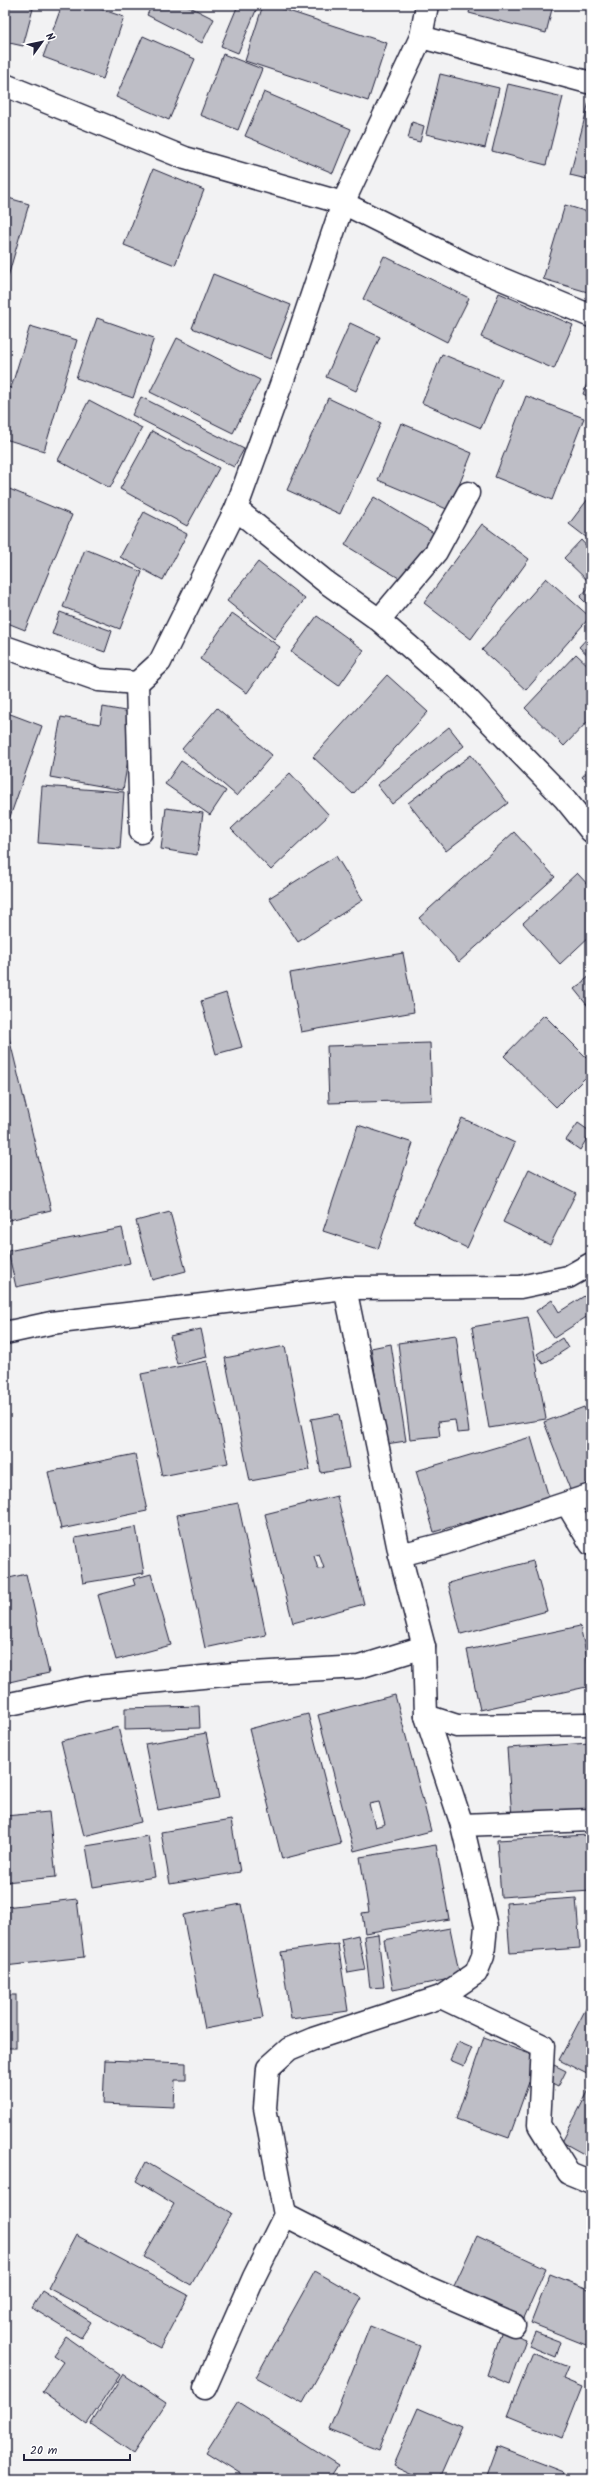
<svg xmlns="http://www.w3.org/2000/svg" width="596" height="2484" font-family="Kalam,sans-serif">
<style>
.building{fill:#bebec6;stroke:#22223b;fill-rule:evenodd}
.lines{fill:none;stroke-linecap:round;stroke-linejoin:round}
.minor-casing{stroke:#22223b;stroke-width:25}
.tertiary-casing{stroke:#22223b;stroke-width:25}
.minor{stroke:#fff;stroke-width:22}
.tertiary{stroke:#fff;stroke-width:22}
</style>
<rect width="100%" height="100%" fill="#f2f2f3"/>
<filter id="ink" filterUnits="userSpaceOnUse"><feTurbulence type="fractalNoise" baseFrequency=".025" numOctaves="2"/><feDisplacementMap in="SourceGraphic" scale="8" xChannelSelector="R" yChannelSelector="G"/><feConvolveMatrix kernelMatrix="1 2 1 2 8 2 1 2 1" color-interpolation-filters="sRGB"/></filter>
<g filter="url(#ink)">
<g class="building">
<path d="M 5,5 L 34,5 L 23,46 L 5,42 Z"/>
<path d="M 62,5 L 89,5 L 124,17 L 103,79 L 43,57 Z"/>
<path d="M 120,5 L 130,5 L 129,8 Z"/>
<path d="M 152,5 L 186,5 L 214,19 L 202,43 L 147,15 Z"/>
<path d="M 238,5 L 257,8 L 238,53 L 221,46 Z"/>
<path d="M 263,5 L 270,5 L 387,43 L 368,101 L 245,61 Z"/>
<path d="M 471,5 L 553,5 L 546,33 L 469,13 Z"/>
<path d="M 143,36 L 195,59 L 169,120 L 116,97 Z"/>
<path d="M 223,54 L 262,69 L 238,130 L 200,115 Z"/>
<path d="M 440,74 L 499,88 L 485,148 L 426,134 Z"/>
<path d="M 508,84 L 563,97 L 546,165 L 492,151 Z"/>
<path d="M 264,92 L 351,129 L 333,173 L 245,136 Z"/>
<path d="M 591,94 L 591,180 L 570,175 Z"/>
<path d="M 412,122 L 424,126 L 420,142 L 408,139 Z"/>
<path d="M 153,169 L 204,190 L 175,265 L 124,245 Z"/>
<path d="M 5,197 L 29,204 L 5,287 Z"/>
<path d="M 565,205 L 591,213 L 591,293 L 543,279 Z"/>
<path d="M 384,256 L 469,298 L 447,342 L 363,299 Z"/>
<path d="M 213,274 L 291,305 L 270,359 L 192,328 Z"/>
<path d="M 499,293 L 573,325 L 554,369 L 481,337 Z"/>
<path d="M 97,318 L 154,338 L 133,398 L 76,378 Z"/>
<path d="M 350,323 L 380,337 L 356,391 L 326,377 Z"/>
<path d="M 30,326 L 77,340 L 44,451 L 5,439 L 5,386 L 11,388 Z"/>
<path d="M 177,338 L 260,380 L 233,433 L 150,392 Z"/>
<path d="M 442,354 L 502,379 L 481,428 L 422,403 Z"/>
<path d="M 591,373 L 591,398 L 583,394 Z"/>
<path d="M 526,396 L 584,418 L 552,500 L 495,477 Z"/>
<path d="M 141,397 L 244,449 L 234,467 L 132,415 Z"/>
<path d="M 328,398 L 381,423 L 340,514 L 287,490 Z"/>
<path d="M 89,400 L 142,428 L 110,488 L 58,460 Z"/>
<path d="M 401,423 L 472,453 L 449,510 L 378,480 Z"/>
<path d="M 152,431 L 219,468 L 187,526 L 120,489 Z"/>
<path d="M 7,488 L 72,515 L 25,630 L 5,622 Z"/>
<path d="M 591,495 L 591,541 L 569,524 Z"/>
<path d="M 374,497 L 437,535 L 407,583 L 345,545 Z"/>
<path d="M 144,512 L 187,534 L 163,580 L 120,557 Z"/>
<path d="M 482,524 L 529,559 L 471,639 L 424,603 Z"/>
<path d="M 581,540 L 591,551 L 591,584 L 564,558 Z"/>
<path d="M 85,549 L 142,572 L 120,629 L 63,607 Z"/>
<path d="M 258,562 L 305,599 L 274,639 L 227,601 Z"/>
<path d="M 546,578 L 590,617 L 526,690 L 482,650 Z"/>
<path d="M 591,585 L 591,608 L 580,597 Z"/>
<path d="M 60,612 L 112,631 L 105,652 L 52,634 Z"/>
<path d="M 232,613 L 280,647 L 247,693 L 200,659 Z"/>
<path d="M 317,616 L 364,650 L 339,686 L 291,652 Z"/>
<path d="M 591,634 L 591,658 L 579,647 Z"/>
<path d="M 576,654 L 591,668 L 591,718 L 564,746 L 525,708 Z"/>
<path d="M 387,675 L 428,712 L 353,794 L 313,757 Z"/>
<path d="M 103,707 L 136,713 L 123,790 L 50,777 L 61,717 L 100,724 Z"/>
<path d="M 217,708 L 272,755 L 237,796 L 182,749 Z"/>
<path d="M 5,712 L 42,726 L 5,831 Z"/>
<path d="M 449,727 L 464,746 L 392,804 L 377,785 Z"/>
<path d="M 471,755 L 508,803 L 446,851 L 408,803 Z"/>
<path d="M 181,761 L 226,791 L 210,815 L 165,784 Z"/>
<path d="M 591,767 L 591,785 L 582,777 Z"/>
<path d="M 290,773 L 329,815 L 271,870 L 231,829 Z"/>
<path d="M 42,786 L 124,792 L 120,849 L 38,843 Z"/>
<path d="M 166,808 L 203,813 L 197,855 L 161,849 Z"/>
<path d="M 514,832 L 555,877 L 459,962 L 419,918 Z"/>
<path d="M 336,856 L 363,900 L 298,942 L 269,898 Z"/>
<path d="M 577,873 L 591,888 L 591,935 L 560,964 L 523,923 Z"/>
<path d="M 403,953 L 414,1012 L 301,1032 L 290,973 Z"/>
<path d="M 591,975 L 591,1010 L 574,989 Z"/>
<path d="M 226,993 L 242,1047 L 216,1054 L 201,1001 Z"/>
<path d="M 544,1015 L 591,1062 L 591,1072 L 556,1107 L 504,1056 Z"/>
<path d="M 5,1021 L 51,1210 L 5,1221 Z"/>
<path d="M 430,1043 L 432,1100 L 329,1103 L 327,1046 Z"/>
<path d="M 462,1118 L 515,1143 L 467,1248 L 414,1222 Z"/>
<path d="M 578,1123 L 591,1132 L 580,1150 L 566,1140 Z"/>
<path d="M 358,1125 L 413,1143 L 378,1249 L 323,1231 Z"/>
<path d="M 529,1169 L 576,1193 L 550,1245 L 503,1222 Z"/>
<path d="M 170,1212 L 186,1271 L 152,1280 L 136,1221 Z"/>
<path d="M 122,1228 L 130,1263 L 16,1287 L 8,1251 Z"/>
<path d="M 589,1293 L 591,1314 L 554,1338 L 536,1311 L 552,1300 L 559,1312 Z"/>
<path d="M 528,1317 L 546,1419 L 489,1428 L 472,1327 Z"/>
<path d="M 201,1329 L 207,1357 L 177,1364 L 170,1336 Z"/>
<path d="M 456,1335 L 469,1432 L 457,1433 L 455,1420 L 438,1422 L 440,1436 L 410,1439 L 398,1343 Z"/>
<path d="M 562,1338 L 568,1348 L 543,1364 L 537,1354 Z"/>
<path d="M 391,1344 L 406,1441 L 386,1444 L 371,1348 Z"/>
<path d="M 285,1346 L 310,1470 L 250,1481 L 225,1358 Z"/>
<path d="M 207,1361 L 228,1463 L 162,1476 L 141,1374 Z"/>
<path d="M 584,1407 L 591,1425 L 591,1484 L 571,1492 L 544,1422 Z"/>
<path d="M 339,1414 L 349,1468 L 321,1473 L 311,1419 Z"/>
<path d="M 531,1437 L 549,1498 L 434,1532 L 416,1471 Z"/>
<path d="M 135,1454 L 147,1511 L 61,1529 L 48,1472 Z"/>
<path d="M 5,1482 L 10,1506 L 5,1507 Z"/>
<path d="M 337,1496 L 364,1604 L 293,1623 L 265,1514 ZM 319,1554 L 324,1568 L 318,1569 L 314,1556 Z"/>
<path d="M 238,1503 L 266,1635 L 205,1648 L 177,1515 Z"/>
<path d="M 591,1509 L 591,1530 L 582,1515 Z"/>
<path d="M 136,1527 L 144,1573 L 83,1583 L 75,1538 Z"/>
<path d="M 533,1561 L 547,1611 L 461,1634 L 448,1583 Z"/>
<path d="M 26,1574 L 49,1673 L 5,1683 L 5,1579 Z"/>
<path d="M 151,1574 L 171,1645 L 116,1660 L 98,1595 L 135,1585 L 133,1579 Z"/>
<path d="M 580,1626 L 591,1675 L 591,1686 L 480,1710 L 467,1650 Z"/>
<path d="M 395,1695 L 431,1831 L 354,1851 L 318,1715 ZM 379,1802 L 385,1824 L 375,1827 L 369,1804 Z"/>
<path d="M 199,1706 L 200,1728 L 125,1730 L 125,1708 Z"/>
<path d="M 308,1714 L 341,1844 L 282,1859 L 249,1729 Z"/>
<path d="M 118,1727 L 141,1822 L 84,1836 L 61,1741 Z"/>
<path d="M 206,1733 L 219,1798 L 158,1810 L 145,1744 Z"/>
<path d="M 591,1743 L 591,1812 L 512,1817 L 507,1748 Z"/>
<path d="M 49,1812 L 56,1877 L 5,1882 L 5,1816 Z"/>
<path d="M 231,1820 L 240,1872 L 170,1884 L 161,1832 Z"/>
<path d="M 588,1835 L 591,1891 L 501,1897 L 497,1840 Z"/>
<path d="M 148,1836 L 155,1877 L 93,1887 L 86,1846 Z"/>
<path d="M 436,1845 L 449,1919 L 365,1933 L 362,1913 L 369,1912 L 360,1857 Z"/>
<path d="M 576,1898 L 580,1948 L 510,1953 L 506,1903 Z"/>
<path d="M 77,1899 L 84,1957 L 5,1966 L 5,1907 Z"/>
<path d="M 241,1904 L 263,2018 L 205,2029 L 183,1915 Z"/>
<path d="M 450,1928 L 460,1977 L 393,1990 L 384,1940 Z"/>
<path d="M 378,1934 L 384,1987 L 370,1988 L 364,1936 Z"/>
<path d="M 358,1935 L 365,1970 L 348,1973 L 341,1939 Z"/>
<path d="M 338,1944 L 348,2011 L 291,2019 L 281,1952 Z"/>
<rect x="5" y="1995" width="11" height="53"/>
<path d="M 590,2001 L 591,2002 L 591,2076 L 559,2060 Z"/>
<path d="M 484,2037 L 538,2057 L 509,2138 L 456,2119 Z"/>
<path d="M 458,2042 L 472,2048 L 464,2066 L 450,2060 Z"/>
<path d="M 105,2060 L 186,2063 L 186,2080 L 175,2080 L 174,2107 L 103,2104 Z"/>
<path d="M 550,2063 L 566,2071 L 558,2087 L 542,2079 Z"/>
<path d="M 590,2088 L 591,2089 L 591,2158 L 562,2142 Z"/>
<path d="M 146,2162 L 232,2213 L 191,2285 L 144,2257 L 174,2204 L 136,2181 Z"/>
<path d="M 76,2235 L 188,2295 L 160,2348 L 48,2288 Z"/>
<path d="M 477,2236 L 546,2268 L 524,2318 L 454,2286 Z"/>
<path d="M 315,2271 L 362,2298 L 303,2403 L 256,2377 Z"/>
<path d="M 550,2274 L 591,2290 L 591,2347 L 531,2323 Z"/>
<path d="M 42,2291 L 91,2322 L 81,2338 L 32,2308 Z"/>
<path d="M 370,2326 L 420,2346 L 379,2450 L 329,2430 Z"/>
<path d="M 502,2330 L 526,2339 L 510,2384 L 487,2375 Z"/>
<path d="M 535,2332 L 561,2342 L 556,2357 L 529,2346 Z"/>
<path d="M 66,2337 L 120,2375 L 87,2424 L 42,2392 L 63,2362 L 53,2355 Z"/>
<path d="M 533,2353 L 568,2367 L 563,2379 L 582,2387 L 562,2438 L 508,2416 Z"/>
<path d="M 123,2374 L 166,2403 L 133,2453 L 91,2424 Z"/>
<path d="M 238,2402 L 338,2465 L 329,2479 L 249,2479 L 206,2452 Z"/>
<path d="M 418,2408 L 462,2427 L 439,2479 L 423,2479 L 393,2465 Z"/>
<path d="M 497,2446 L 564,2472 L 562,2479 L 485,2479 Z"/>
</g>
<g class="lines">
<g class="minor-casing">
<g id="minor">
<path d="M 421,37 L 591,83"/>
<path d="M 5,85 L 185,158 L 343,203 L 468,265 L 591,316"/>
<path d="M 236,509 L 326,582 L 379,620 L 458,689 L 565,799 L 591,831"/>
<path d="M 379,620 L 436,552 L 468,493"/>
<path d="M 5,647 L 99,680 L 137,683 L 160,662 L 236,509 L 290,360 L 343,203 L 421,37 L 427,5"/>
<path d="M 137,683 L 141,832"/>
<path d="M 567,1504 L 591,1544"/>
<path d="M 400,1555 L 443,1544 L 591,1495"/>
<path d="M 5,1705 L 86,1688 L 234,1674 L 359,1667 L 424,1647"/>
<path d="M 426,1716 L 457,1726 L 591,1724"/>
<path d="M 462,1825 L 591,1820"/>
<path d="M 441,1997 L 543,2046 L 539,2125 L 569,2173 L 591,2182"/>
<path d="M 285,2215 L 426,2287 L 514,2325"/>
<path d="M 205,2388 L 254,2277 L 285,2215 L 265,2108 L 268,2068 L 289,2049 L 313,2039 L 441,1997 L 476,1973 L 483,1956 L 486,1926 L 462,1825 L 426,1716 L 424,1647 L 400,1555 L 345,1288"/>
</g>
</g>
<g class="tertiary-casing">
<path id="tertiary" d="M 5,1333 L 51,1323 L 345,1288 L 520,1287 L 568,1277 L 591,1264"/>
</g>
<use href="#minor" class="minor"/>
<use href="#tertiary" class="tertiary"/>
</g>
</g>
<rect width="596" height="2484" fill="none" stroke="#fff" stroke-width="20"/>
<rect x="10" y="10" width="576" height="2464" fill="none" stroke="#22223b" stroke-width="1.5" filter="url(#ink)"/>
<g transform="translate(42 42) rotate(57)" stroke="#ffffff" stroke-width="3" paint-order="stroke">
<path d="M0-3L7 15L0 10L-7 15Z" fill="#22223b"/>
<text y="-6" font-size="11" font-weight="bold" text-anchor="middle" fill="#22223b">N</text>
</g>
<path d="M24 2454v6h106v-6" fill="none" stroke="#22223b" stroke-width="2"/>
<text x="30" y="2454" font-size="12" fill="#22223b" stroke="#ffffff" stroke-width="3" paint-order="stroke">20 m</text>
</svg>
